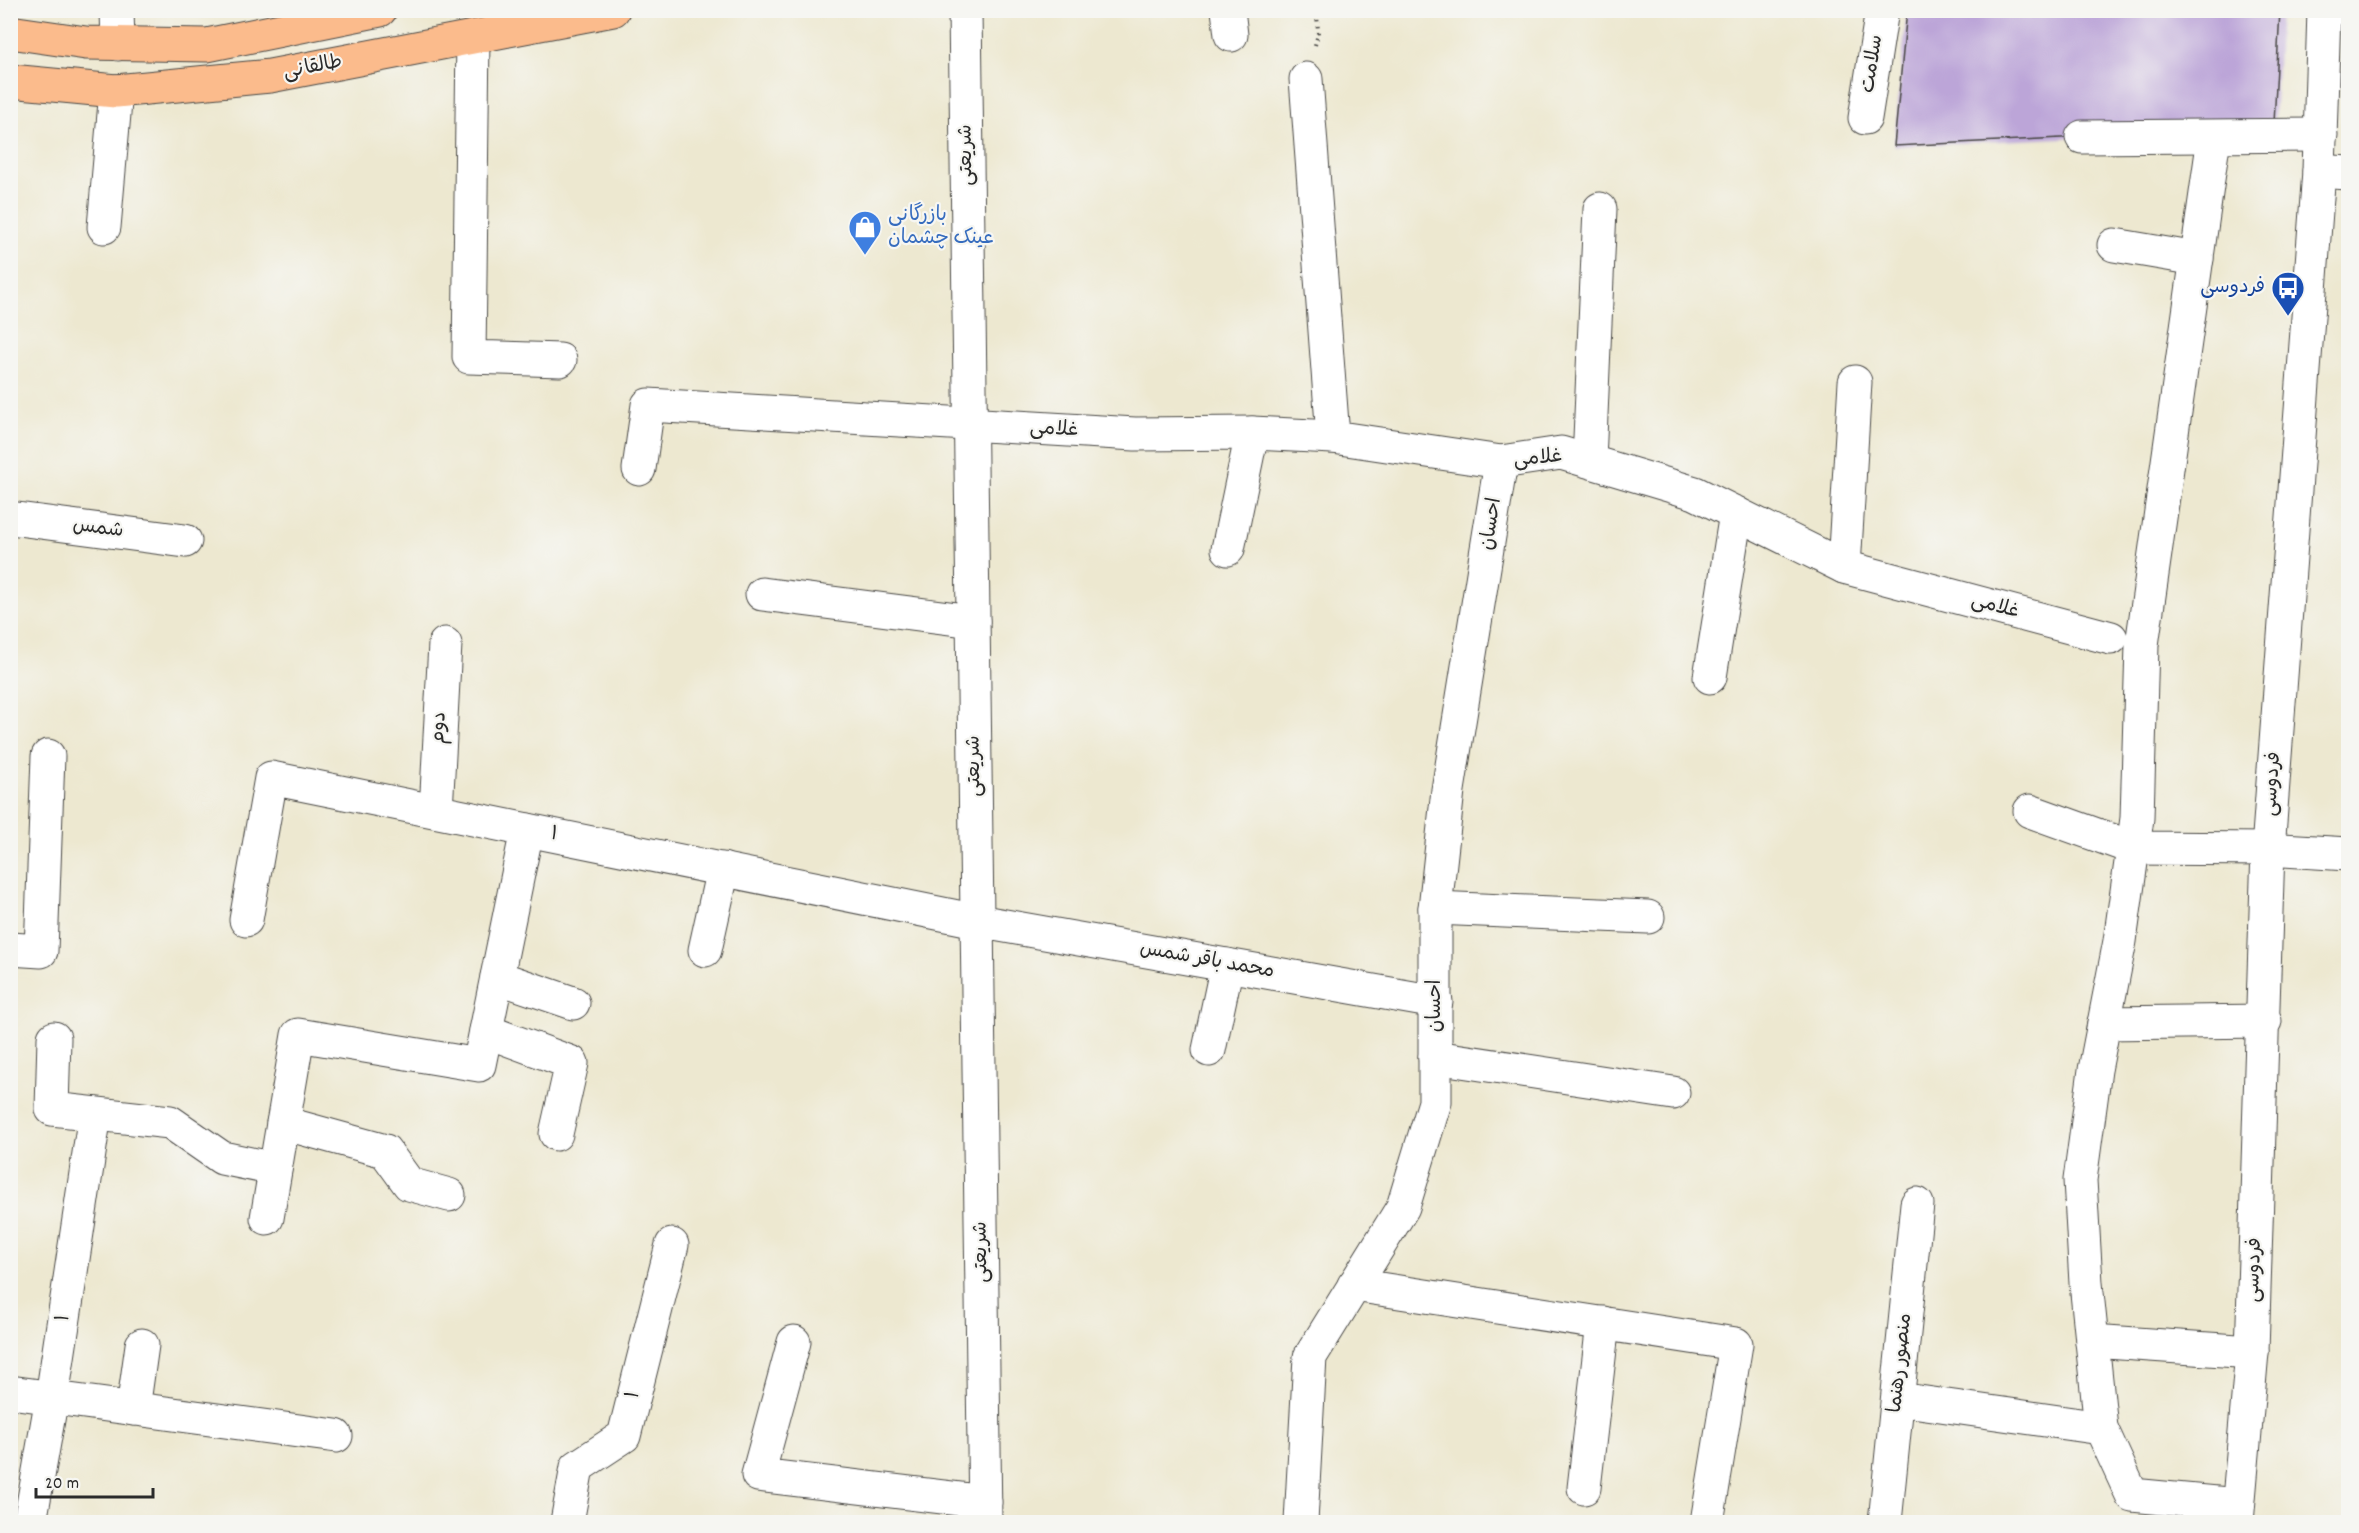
<svg xmlns="http://www.w3.org/2000/svg" width="2359" height="1533" font-family="Dekko,'Playpen Sans Arabic',sans-serif">
<style>
.building{fill:#bca5d8}
.lines{fill:none;stroke-linecap:round;stroke-linejoin:round}
.minor-casing{stroke:#484744;stroke-width:35}
.major-casing{stroke:#484744;stroke-width:35}
.path{stroke:#484744;stroke-width:4;stroke-dasharray:1.5 4.5;stroke-linecap:butt}
.minor{stroke:#fff;stroke-width:33}
.major{stroke:#fbbb8c;stroke-width:33}
.labels{text-anchor:middle;dominant-baseline:central;stroke-width:4.5;stroke-linejoin:round;paint-order:stroke}
.street-label{font-size:20px;fill:#2b2b2b;stroke:#f6f6f2}
.shop-label{font-size:20px;fill:#366cbe;stroke:#f6f6f2;text-anchor:start}
.transit-label{font-size:20px;fill:#164399;stroke:#f6f6f2;text-anchor:end}
</style>
<rect width="100%" height="100%" fill="#f6f6f2"/>
<filter id="ink" filterUnits="userSpaceOnUse"><feTurbulence type="fractalNoise" baseFrequency=".0167" numOctaves="2"/><feDisplacementMap in="SourceGraphic" scale="12" xChannelSelector="R" yChannelSelector="G"/><feConvolveMatrix kernelMatrix="1 2 1 2 8 2 1 2 1" color-interpolation-filters="sRGB"/></filter>
<filter id="wash" filterUnits="userSpaceOnUse"><feTurbulence type="fractalNoise" baseFrequency=".008" numOctaves="4" result="noise"/><feDisplacementMap in="SourceGraphic" scale="24" xChannelSelector="R" yChannelSelector="G"/><feGaussianBlur stdDeviation="1.35" result="paint"/><feColorMatrix in="noise" values="0 0 0 0 0 0 0 0 0 0 0 0 0 0 0 0 0 1.4 0 .05"/><feComposite in="paint" operator="in"/></filter>
<g filter="url(#wash)">
<rect width="100%" height="100%" fill="#ede8d0"/>
<g id="blocks">
<path class="building" d="M 1907,10 L 2280,10 L 2274,123 L 2082,137 L 1894,146 Z"/>
</g>
</g>
<g filter="url(#ink)">
<use href="#blocks" fill-opacity="0" stroke="#484744" stroke-width="1.5"/>
<g class="lines">
<g class="minor-casing">
<g id="minor">
<path d="M 117,10 L 118,44"/>
<path d="M 965,10 L 985,1522"/>
<path d="M 1228,10 L 1231,35"/>
<path d="M 473,37 L 469,357 L 560,360"/>
<path d="M 1306,79 L 1333,437"/>
<path d="M 1865,118 L 1882,10"/>
<path d="M 2082,137 L 2321,135"/>
<path d="M 2319,171 L 2348,173"/>
<path d="M 104,227 L 116,91"/>
<path d="M 2114,245 L 2197,259"/>
<path d="M 1589,461 L 1600,209"/>
<path d="M 639,469 L 648,405 L 1135,434 L 1252,433 L 1333,437 L 1501,462 L 1561,453 L 1695,493 L 1844,567 L 2111,638"/>
<path d="M 10,518 L 185,541"/>
<path d="M 1228,549 L 1252,433"/>
<path d="M 1844,567 L 1855,382"/>
<path d="M 762,594 L 973,621"/>
<path d="M 1710,677 L 1736,513"/>
<path d="M 436,811 L 445,644"/>
<path d="M 2030,811 L 2133,848 L 2268,849 L 2348,854"/>
<path d="M 1435,908 L 1648,917"/>
<path d="M 246,920 L 271,778 L 977,921 L 1436,1002"/>
<path d="M 10,949 L 41,951 L 48,756"/>
<path d="M 705,950 L 723,869"/>
<path d="M 497,977 L 573,1003"/>
<path d="M 2104,1023 L 2265,1021"/>
<path d="M 486,1031 L 572,1063 L 556,1134"/>
<path d="M 54,1038 L 52,1109 L 170,1122 L 222,1158 L 275,1169"/>
<path d="M 1209,1050 L 1227,965"/>
<path d="M 1435,1057 L 1673,1093"/>
<path d="M 283,1123 L 385,1151 L 409,1184 L 449,1195"/>
<path d="M 267,1218 L 298,1035 L 479,1065 L 527,830"/>
<path d="M 1354,1285 L 1736,1344 L 1707,1522"/>
<path d="M 2092,1341 L 2252,1352"/>
<path d="M 794,1342 L 758,1475 L 985,1502"/>
<path d="M 10,1392 L 336,1436"/>
<path d="M 1898,1399 L 2101,1428 L 2132,1495 L 2238,1505"/>
<path d="M 133,1409 L 142,1345"/>
<path d="M 2101,1428 L 2086,1283 L 2080,1180 L 2095,1070 L 2120,941 L 2133,848 L 2137,818 L 2142,645 L 2214,137"/>
<path d="M 1584,1488 L 1603,1323"/>
<path d="M 30,1522 L 52,1397 L 95,1114"/>
<path d="M 567,1522 L 577,1467 L 624,1436 L 672,1245"/>
<path d="M 1301,1522 L 1310,1357 L 1403,1207 L 1435,1102 L 1435,908 L 1448,790 L 1501,462"/>
<path d="M 1885,1522 L 1917,1204"/>
<path d="M 2237,1522 L 2252,1352 L 2268,849 L 2319,171 L 2324,10"/>
</g>
</g>
<g class="major-casing">
<g id="major">
<path d="M 10,32 L 86,43 L 207,45 L 380,10"/>
<path d="M 10,81 L 116,91 L 270,76 L 613,10"/>
</g>
</g>
<path class="path" d="M 1315,45 L 1318,34 L 1317,10"/>
<use href="#minor" class="minor"/>
<use href="#major" class="major"/>
</g>
</g>
<defs>
<g id="shop-pin" transform="scale(1.725)"><path d="M0 17L-7.5 6A9.5 9.5 0 1 1 7.5 6Z" fill="#3f7fe0" stroke="#f6f6f2"/><path d="M-5-2.5h2.3a2.7 3.5 0 0 1 5.4 0H5L5.5 6h-11ZM-1.5-2.5h3a1.5 2.3 0 0 0-3 0Z" fill="#fff"/></g>
<g id="bus-pin" transform="scale(1.725)"><path d="M0 17L-7.5 6A9.5 9.5 0 1 1 7.5 6Z" fill="#1a4fb4" stroke="#f6f6f2"/><path d="M-5-6H5V4H4V6H2V4H-2V6H-4V4H-5ZM-3.5-4V0h7V-4ZM-3.5 1.2v1.5H-2V1.2ZM2 1.2v1.5H3.5V1.2Z" fill="#fff"/></g>
</defs>
<g fill-rule="evenodd">
<use href="#shop-pin" x="865" y="227"/>
<use href="#bus-pin" x="2288" y="288"/>
</g>
<g class="labels">
<g class="street-label">
<text transform="translate(1873 64) rotate(-81)">سلامت</text>
<text transform="translate(313 68) rotate(-11)">طالقانی</text>
<text transform="translate(967 155) rotate(-91)">شریعتی</text>
<text transform="translate(1054 430) rotate(3)">غلامی</text>
<text transform="translate(1538 459) rotate(-5)">غلامی</text>
<text transform="translate(1492 524) rotate(-81)">احسان</text>
<text transform="translate(98 529) rotate(7)">شمس</text>
<text transform="translate(1995 607) rotate(15)">غلامی</text>
<text transform="translate(440 728) rotate(-87)">دوم</text>
<text transform="translate(975 766) rotate(-91)">شریعتی</text>
<text transform="translate(2273 784) rotate(-86)">فردوسی</text>
<text transform="translate(554 835) rotate(11)">۱</text>
<text transform="translate(1207 961) rotate(10)">محمد باقر شمس</text>
<text transform="translate(1436 1006) rotate(-90)">احسان</text>
<text transform="translate(982 1252) rotate(-91)">شریعتی</text>
<text transform="translate(2255 1270) rotate(-88)">فردوسی</text>
<text transform="translate(64 1318) rotate(-81)">۱</text>
<text transform="translate(1901 1363) rotate(-84)">منصور رهنما</text>
<text transform="translate(634 1395) rotate(-76)">۱</text>
</g>
<g class="shop-label">
<text x="888" y="216">بازرگانی<tspan x="888" dy="23">عینک چشمان</tspan></text>
</g>
<g class="transit-label">
<text x="2265" y="288">فردوسی</text>
</g>
</g>
<rect width="2359" height="1533" fill="none" stroke="#f6f6f2" stroke-width="36"/>
<path d="M36 1488v9h117v-9" fill="none" stroke="#2b2b2b" stroke-width="3"/>
<text x="45" y="1488" font-size="18" fill="#2b2b2b" stroke="#f6f6f2" stroke-width="4.5" paint-order="stroke">20 m</text>
</svg>
